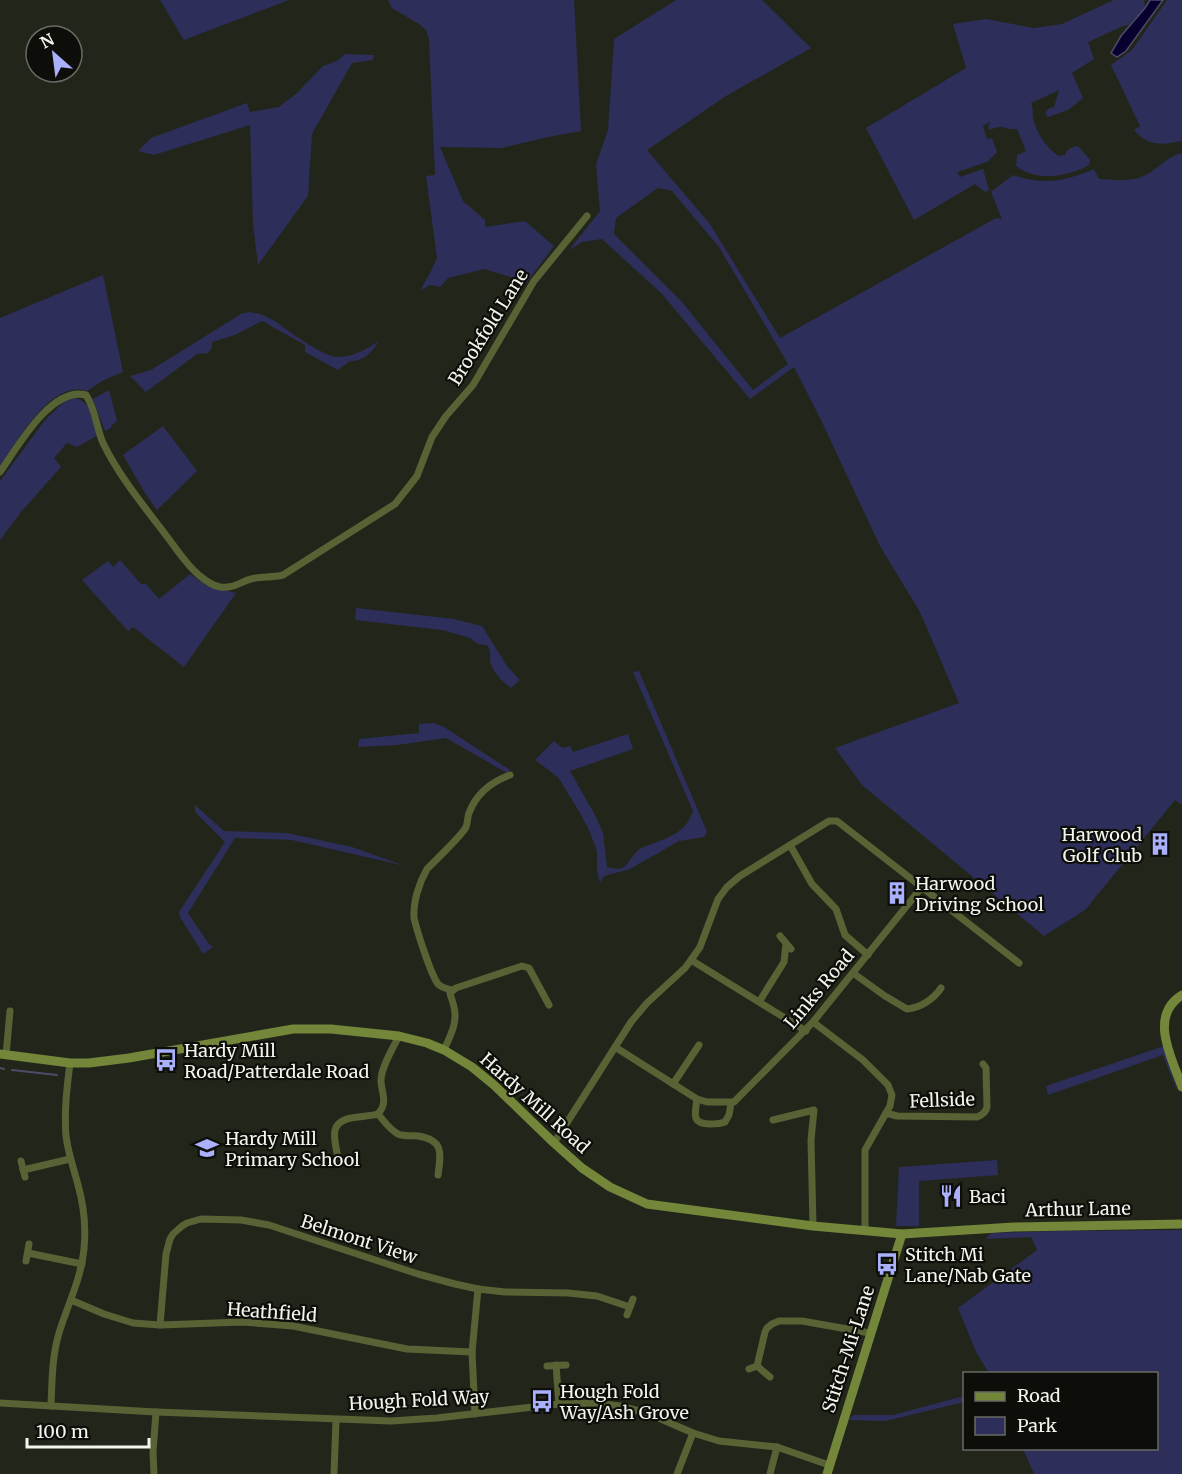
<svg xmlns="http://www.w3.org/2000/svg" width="1182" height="1474" font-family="Merriweather,serif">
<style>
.green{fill:#2d2e5a;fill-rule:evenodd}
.water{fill:#08002f;stroke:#4e4a68;stroke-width:1.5}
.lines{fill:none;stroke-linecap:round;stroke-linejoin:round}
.stream{stroke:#4e4a68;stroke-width:2}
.street{stroke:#576335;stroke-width:7}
.secondary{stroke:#73863a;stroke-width:9}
.labels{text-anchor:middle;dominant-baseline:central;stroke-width:4.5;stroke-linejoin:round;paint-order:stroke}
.street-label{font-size:18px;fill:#f2f5ed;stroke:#0d0e09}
.poi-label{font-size:18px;fill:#f2f5ed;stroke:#0d0e09;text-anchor:start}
</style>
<rect width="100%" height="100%" fill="#22261a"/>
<g class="green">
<path d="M 160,0 L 289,0 L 184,40 Z"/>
<path d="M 388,0 L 574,0 L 581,131 L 548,137 L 502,148 L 440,147 L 463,201 L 485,220 L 485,227 L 525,221 L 554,246 L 527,282 L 484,269 L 448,278 L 440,287 L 430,285 L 420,291 L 431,271 L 437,258 L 426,176 L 435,175 L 429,40 L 426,30 L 419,24 L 392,8 Z"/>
<path d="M 676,0 L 762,0 L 811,48 L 726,96 L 647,150 L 710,224 L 780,338 L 996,218 L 1002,219 L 991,192 L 1013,175 C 1043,186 1066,181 1094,169 L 1099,179 C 1114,180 1130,182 1144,176 C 1157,170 1167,156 1182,153 L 1182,805 L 1175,800 L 1085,910 L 1044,936 L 862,785 L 835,748 L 959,703 L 920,612 L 880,546 L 821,420 L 794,367 L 750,399 L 662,294 L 602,239 L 582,242 L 569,250 L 600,211 L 596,164 L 608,130 L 614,39 ZM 658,188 L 672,191 L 719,247 L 788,364 L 753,390 L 682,302 L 614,234 L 616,218 Z"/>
<path d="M 1114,0 L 1144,0 L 1145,8 L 1129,25 L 1123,26 L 1088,42 L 1094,59 L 1072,73 L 1083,98 L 1068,110 L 1048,117 L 1045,113 L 1048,109 L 1054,107 L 1059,90 L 1031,103 C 1034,109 1032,112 1033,118 C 1036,132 1047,149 1059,156 L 1065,155 C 1067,149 1071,147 1078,146 L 1090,160 L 1089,165 C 1068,177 1036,182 1016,166 L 1017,155 L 1026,151 L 1017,129 C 1006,131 1004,123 990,130 L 988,127 L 990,122 L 983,126 L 987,139 L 992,138 L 997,152 L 987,162 L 957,172 L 960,177 L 983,169 L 989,190 L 985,192 L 975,184 L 914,220 L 866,128 L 966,68 L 953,24 L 986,19 L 1034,28 L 1062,24 Z"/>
<path d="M 1167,0 L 1182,0 L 1182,141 C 1161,145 1149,147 1134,130 L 1140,126 L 1111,65 L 1132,50 Z"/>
<path d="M 345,54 L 374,55 L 373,60 L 352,63 L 312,134 L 308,196 L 258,265 L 253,224 L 250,125 L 154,155 L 138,151 L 151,138 L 247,103 L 250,112 L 279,107 L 297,93 L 323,66 L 337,61 Z"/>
<path d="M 103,275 L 123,372 L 102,381 L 87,391 C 51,379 17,442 0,466 L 0,318 Z"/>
<path d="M 249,312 C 265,314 274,320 287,330 C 299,338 326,358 340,357 C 355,356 367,349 379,341 C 371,353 365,361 350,361 L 338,370 L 305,352 L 305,345 L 262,321 L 235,335 L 212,342 L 212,347 L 208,353 L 197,354 L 146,392 L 130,376 L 151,370 L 241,314 Z"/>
<path d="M 109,390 L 117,421 L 111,426 L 111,428 L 105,431 L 93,399 Z"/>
<path d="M 74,398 C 92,401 93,420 98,435 L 77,447 L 67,443 L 54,458 L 61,467 L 21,512 L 0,540 L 0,481 L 45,420 L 65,401 Z"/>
<path d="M 163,426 L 197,471 L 157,510 L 145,493 L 123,455 Z"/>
<path d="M 120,560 L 141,584 L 146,584 L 159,599 L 190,574 L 206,585 L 236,593 L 184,667 L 133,627 L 128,631 L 82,580 L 108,561 L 113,567 Z"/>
<path d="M 356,608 L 454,619 L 482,626 L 507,666 L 520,680 L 511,688 C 502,682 491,670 490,660 C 490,653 491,651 487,645 L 478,644 L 470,638 L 442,630 L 355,620 Z"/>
<path d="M 639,671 L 707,832 L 704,837 L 679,841 L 630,869 L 604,876 L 600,883 L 597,871 L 597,851 L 589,830 L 580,813 L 558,777 L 535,760 L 554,741 L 562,748 L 570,746 L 573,752 L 628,734 L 633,749 L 570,771 L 596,817 L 603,833 L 607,867 C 631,874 626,858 641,848 C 644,847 647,846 650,845 C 670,836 685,834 693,811 L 633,672 Z"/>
<path d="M 434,723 L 444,727 L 510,770 L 507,773 L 446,738 L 397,745 L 358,747 L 359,739 L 419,733 L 419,724 Z"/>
<path d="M 195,805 L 224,831 L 287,833 L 352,847 L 405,866 L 292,840 L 235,838 L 188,913 L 209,944 L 213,947 L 203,954 L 180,917 L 179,912 L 225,842 L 195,812 Z"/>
<path d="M 1164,1046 L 1179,1095 L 1163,1055 L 1048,1095 L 1046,1086 Z"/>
<path d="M 997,1160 L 998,1175 L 919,1181 L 919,1226 L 896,1226 L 899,1167 Z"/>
<path d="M 1182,1230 L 1182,1474 L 1034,1474 L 1023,1449 L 1156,1448 L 1156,1374 L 989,1373 L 976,1352 L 958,1308 L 1037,1250 L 1031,1237 L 986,1239 L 988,1236 L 992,1233 L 1060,1231 Z"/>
<path d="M 964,1396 L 964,1402 L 894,1419 L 884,1421 L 848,1420 L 854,1415 L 893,1415 Z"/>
</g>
<path class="water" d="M 1150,0 L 1163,0 L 1126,51 L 1117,57 L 1111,53 L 1121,36 L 1145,8 Z"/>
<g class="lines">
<g class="stream">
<path d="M 0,1068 L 4,1069"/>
<path d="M 12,1070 L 57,1075"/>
</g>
<g class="street">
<path d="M 0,472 C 17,448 51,386 86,395 C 96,410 96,427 103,443 C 119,476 143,505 165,534 C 176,548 186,565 200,576 C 206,581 213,586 220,587 C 233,589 240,582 251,579 C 261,576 272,578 283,575 L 395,504 L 417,476 L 432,437 L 446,416 L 473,385 L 534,281 L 587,216"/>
<path d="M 790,845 L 812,884 L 836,909 L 845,935 L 868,955"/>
<path d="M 780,936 L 791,949"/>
<path d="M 691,960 L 806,1031"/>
<path d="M 853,973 L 885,996 L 907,1009 C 920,1008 934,999 941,988"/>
<path d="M 452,990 C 447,989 442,988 438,984 C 431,975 417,931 414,918 C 413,902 419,883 427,869 C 434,862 463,834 466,827 C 468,823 467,818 469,813 C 476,794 491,782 510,775"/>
<path d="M 759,1002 L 784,962 L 786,944"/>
<path d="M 813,1022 L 863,1060 L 888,1085 L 892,1095 L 890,1106 L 865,1150 L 865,1231"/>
<path d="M 399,1036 C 393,1048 380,1069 381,1082 C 382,1094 388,1103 378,1114 C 384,1121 390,1130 398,1134 C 405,1137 411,1135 418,1136 C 444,1140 441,1153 438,1175"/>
<path d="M 615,1047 L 697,1099 L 707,1102 L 734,1102 L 813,1022 L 922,887"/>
<path d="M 444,1050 C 450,1036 458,1023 454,1007 C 453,1002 451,998 450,993 L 456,988 L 522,966 L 529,968 L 549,1005"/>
<path d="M 6,1055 L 10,1011"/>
<path d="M 673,1084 L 699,1045"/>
<path d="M 697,1099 C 695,1114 691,1124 710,1124 C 716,1124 720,1124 725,1122 L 729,1115 L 731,1103"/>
<path d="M 886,1113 L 897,1116 L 977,1117 C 982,1115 986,1112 987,1107 L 986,1068 L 983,1064"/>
<path d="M 773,1120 L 814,1110 L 811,1140 L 813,1226"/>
<path d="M 554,1143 L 631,1022 L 647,1003 L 685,968 L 691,960 L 700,947 L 718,899 L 727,887 L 740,876 L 829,821 L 837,821 L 1019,963"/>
<path d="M 338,1159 C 337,1150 333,1139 335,1130 C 339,1114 366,1118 378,1114"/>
<path d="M 21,1161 L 25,1177"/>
<path d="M 23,1170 L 70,1159"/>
<path d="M 28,1253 L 82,1264"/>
<path d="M 26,1261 L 29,1244"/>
<path d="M 71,1300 L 104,1314 L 133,1323 L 160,1325 L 242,1322 L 293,1326 L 407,1349 L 472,1352"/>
<path d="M 627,1315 L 633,1299"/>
<path d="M 160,1325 L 166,1254 L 170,1239 L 173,1234 L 182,1226 L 187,1223 L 201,1219 L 241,1220 L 269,1225 L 418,1274 L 455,1284 L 478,1289 L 505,1292 L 568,1293 L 597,1296 L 630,1307"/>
<path d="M 556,1365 L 559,1404"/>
<path d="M 547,1366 L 566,1365"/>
<path d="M 757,1366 L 765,1332 L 767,1328 L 772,1324 L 779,1321 L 802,1321 L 870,1333"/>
<path d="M 749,1369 L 757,1366 L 770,1377"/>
<path d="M 0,1403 L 156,1412 L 391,1421 L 437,1418 L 559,1404 L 596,1403 L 620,1406 L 647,1413 L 693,1433 L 719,1441 L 777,1447 L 829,1465"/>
<path d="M 51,1406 C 52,1381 52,1356 59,1333 C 68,1304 81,1279 84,1249 C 86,1228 84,1206 78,1185 C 74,1169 68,1153 66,1136 C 64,1111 67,1087 70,1063"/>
<path d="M 475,1414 L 472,1352 L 478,1289"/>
<path d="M 154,1474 L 153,1452 L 156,1412"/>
<path d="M 334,1474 L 336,1420"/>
<path d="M 677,1474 L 693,1433"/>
<path d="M 770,1474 L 777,1447"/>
</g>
<g class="secondary">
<path d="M 1182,995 C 1148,1016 1172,1058 1182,1087"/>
<path d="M 0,1054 L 70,1063 L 89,1063 L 129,1058 L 293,1029 L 331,1029 L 399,1036 L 427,1043 L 444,1050 L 472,1067 L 494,1085 L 554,1143 L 582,1168 L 610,1187 L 647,1204 L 813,1226 L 902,1234 L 1014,1227 L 1182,1224"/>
<path d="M 827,1474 L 902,1234"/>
</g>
</g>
<defs>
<g id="building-bare" transform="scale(1.8)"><path d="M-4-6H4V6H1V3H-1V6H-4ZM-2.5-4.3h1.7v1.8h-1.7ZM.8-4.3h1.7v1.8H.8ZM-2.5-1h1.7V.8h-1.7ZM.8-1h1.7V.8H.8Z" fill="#aab0fb" stroke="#0d0e09" stroke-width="2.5" paint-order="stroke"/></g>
<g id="bus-bare" transform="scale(1.8)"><path d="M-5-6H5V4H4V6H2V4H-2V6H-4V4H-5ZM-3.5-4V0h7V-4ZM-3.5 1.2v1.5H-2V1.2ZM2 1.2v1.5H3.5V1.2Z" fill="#aab0fb" stroke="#0d0e09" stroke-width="2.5" paint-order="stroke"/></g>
<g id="school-bare" transform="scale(1.8)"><path d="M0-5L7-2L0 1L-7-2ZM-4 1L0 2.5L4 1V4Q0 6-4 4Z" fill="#aab0fb" stroke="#0d0e09" stroke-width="2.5" paint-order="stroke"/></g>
<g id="restaurant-bare" transform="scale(1.8)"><path d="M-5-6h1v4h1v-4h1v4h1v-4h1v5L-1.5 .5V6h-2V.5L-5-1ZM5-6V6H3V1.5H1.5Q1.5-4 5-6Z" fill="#aab0fb" stroke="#0d0e09" stroke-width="2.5" paint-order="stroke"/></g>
</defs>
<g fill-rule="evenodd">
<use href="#building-bare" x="1160" y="844"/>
<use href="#building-bare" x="897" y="893"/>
<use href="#bus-bare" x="166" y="1060"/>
<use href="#school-bare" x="207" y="1148"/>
<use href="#restaurant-bare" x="951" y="1196"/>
<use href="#bus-bare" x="887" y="1264"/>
<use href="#bus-bare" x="542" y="1401"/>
</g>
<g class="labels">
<g class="street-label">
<text transform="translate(488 327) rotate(-58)">Brookfold Lane</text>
<text transform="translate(819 989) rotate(-50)">Links Road</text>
<text transform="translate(942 1100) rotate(-2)">Fellside</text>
<text transform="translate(535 1103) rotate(42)">Hardy Mill Road</text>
<text transform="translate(1078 1209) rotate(-1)">Arthur Lane</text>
<text transform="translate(359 1239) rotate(18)">Belmont View</text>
<text transform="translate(272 1312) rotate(4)">Heathfield</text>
<text transform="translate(848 1349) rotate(-72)">Stitch-Mi-Lane</text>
<text transform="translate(419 1400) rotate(-3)">Hough Fold Way</text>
</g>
<g class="poi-label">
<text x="1142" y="834" text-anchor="end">Harwood<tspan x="1142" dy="21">Golf Club</tspan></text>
<text x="915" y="883">Harwood<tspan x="915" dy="21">Driving School</tspan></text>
<text x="184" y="1050">Hardy Mill<tspan x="184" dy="21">Road/Patterdale Road</tspan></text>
<text x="225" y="1138">Hardy Mill<tspan x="225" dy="21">Primary School</tspan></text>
<text x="969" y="1196">Baci</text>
<text x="905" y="1254">Stitch Mi<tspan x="905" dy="21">Lane/Nab Gate</tspan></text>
<text x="560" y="1391">Hough Fold<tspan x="560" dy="21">Way/Ash Grove</tspan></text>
</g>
</g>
<rect x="963" y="1372" width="195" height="78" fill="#0d0e09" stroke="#696a64" stroke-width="1.5"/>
<rect x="975" y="1392" width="30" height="9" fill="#73863a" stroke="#696a64" stroke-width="1.5"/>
<text x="1017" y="1402" font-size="18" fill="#f2f5ed">Road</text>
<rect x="975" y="1417" width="30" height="18" fill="#2d2e5a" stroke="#696a64" stroke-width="1.5"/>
<text x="1017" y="1432" font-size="18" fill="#f2f5ed">Park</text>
<g transform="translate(54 54) rotate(332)"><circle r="28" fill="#0d0e09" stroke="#696a64" stroke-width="1.5"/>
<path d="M0-4.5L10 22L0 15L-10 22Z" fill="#aab0fb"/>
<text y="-9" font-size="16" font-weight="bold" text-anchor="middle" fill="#f2f5ed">N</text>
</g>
<path d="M27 1438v9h122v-9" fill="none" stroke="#f2f5ed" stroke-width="3"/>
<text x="36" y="1438" font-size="18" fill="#f2f5ed" stroke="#0d0e09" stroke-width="4.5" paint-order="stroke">100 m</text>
</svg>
